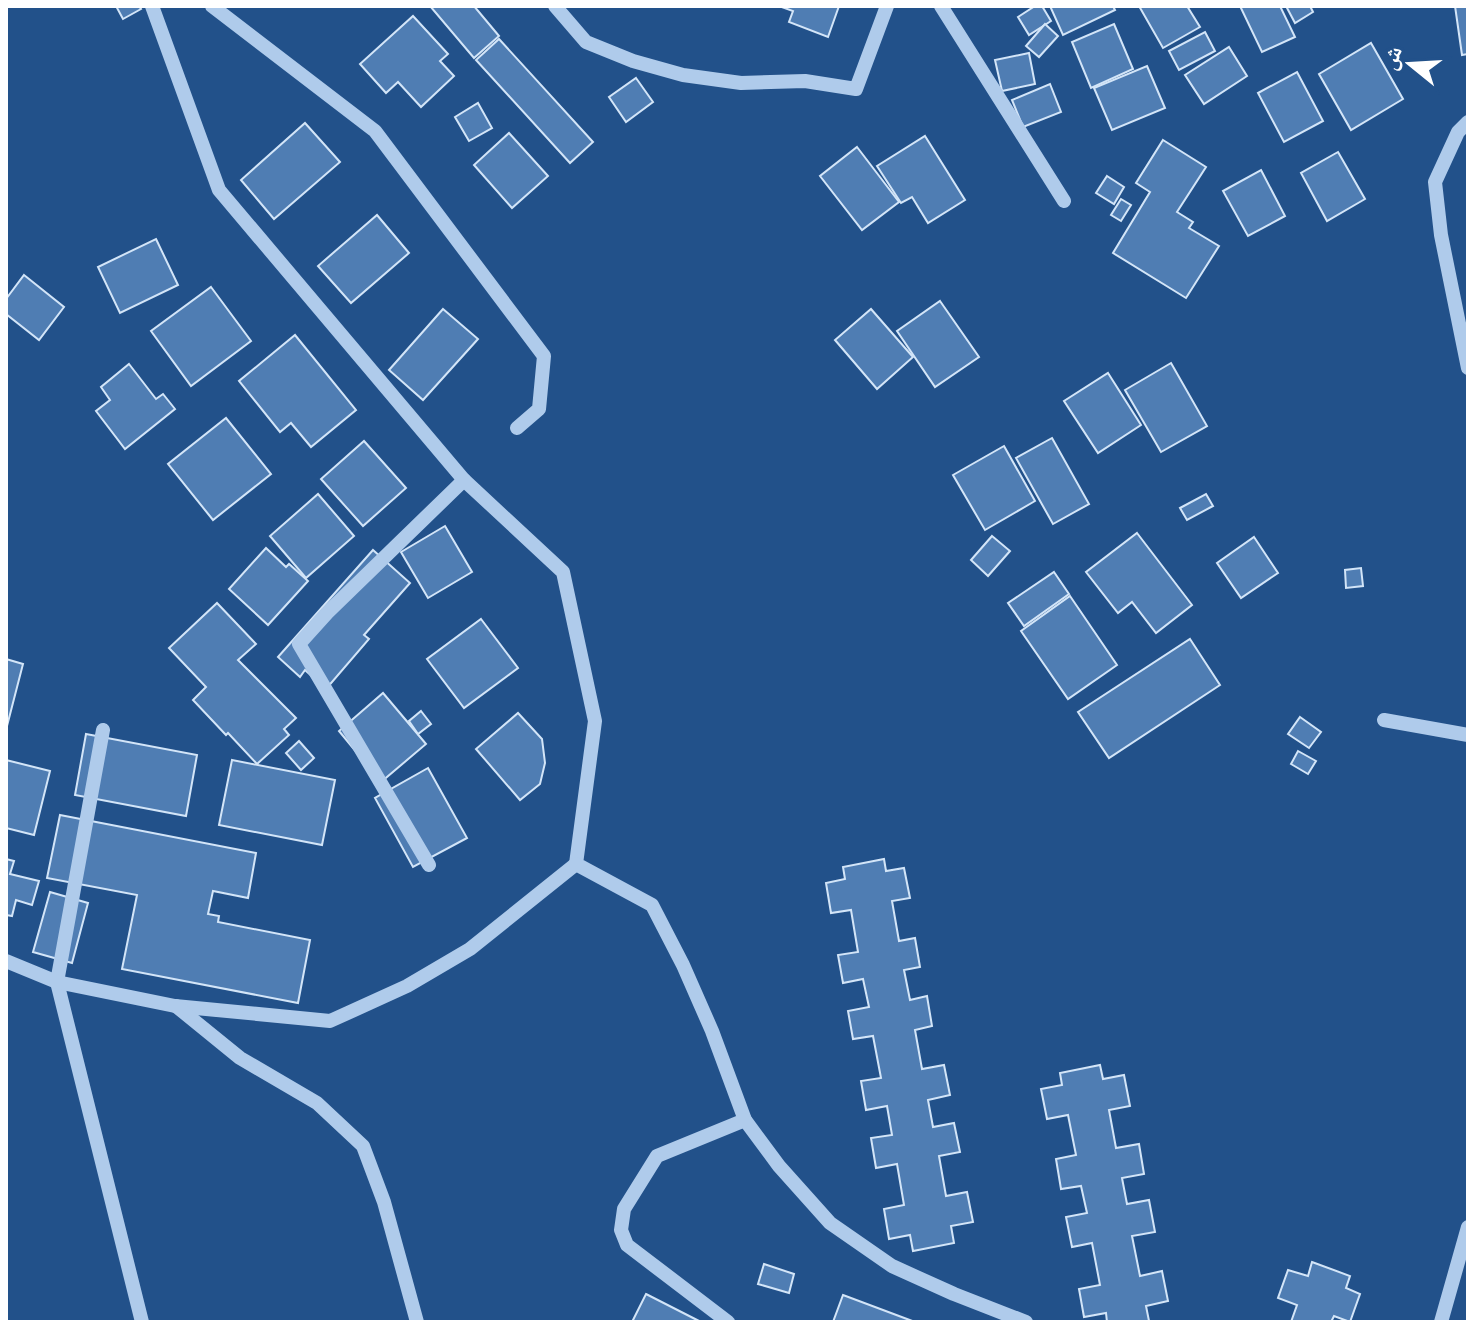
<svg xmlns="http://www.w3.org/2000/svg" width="1474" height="1328" font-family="Commissioner,'Noto Naskh Arabic',sans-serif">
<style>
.building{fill:#4f7db3;stroke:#d3e5f8;stroke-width:2}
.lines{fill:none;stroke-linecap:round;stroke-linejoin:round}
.minor{stroke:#afcbeb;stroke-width:14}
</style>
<rect width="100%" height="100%" fill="#22518a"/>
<g class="building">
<path d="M 116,6 L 139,6 L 141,9 L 123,19 Z"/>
<path d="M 430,6 L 474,6 L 499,36 L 474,58 Z"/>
<path d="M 779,6 L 839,6 L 828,37 L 789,22 L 793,11 Z"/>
<path d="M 1035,6 L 1042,6 L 1051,21 L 1029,35 L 1018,17 Z"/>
<path d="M 1050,6 L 1113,6 L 1115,10 L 1063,35 Z"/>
<path d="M 1139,6 L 1187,6 L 1200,27 L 1163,48 Z"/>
<path d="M 1240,6 L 1280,6 L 1295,37 L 1262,52 Z"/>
<path d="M 1286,6 L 1310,6 L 1313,12 L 1295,23 Z"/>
<path d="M 1455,6 L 1468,6 L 1468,54 L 1462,55 Z"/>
<path d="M 413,16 L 448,54 L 440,61 L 454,76 L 421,107 L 398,82 L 386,93 L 360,64 Z"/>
<path d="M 1045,24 L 1058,36 L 1039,57 L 1026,46 Z"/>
<path d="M 1114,24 L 1133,69 L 1091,88 L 1072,42 Z"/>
<path d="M 1205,32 L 1215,51 L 1179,70 L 1169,51 Z"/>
<path d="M 499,39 L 593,142 L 570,163 L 476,60 Z"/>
<path d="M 1371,43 L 1403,99 L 1351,130 L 1319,74 Z"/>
<path d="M 1229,47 L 1247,76 L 1204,104 L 1185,75 Z"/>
<path d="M 1029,53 L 1035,84 L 1002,91 L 995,60 Z"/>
<path d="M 1147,66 L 1165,108 L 1112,130 L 1094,88 Z"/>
<path d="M 1297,72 L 1323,121 L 1284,142 L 1258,93 Z"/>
<path d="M 636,78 L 653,102 L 626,122 L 609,97 Z"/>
<path d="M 1050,84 L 1061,112 L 1023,127 L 1012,100 Z"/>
<path d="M 478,103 L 492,128 L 469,141 L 455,117 Z"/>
<path d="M 305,123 L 340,162 L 274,219 L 241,180 Z"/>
<path d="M 509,133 L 548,176 L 512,208 L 474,165 Z"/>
<path d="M 925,136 L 965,200 L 928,223 L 912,197 L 901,203 L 877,166 Z"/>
<path d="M 1163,140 L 1206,167 L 1177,212 L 1193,222 L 1189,228 L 1219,246 L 1186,298 L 1113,253 L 1150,192 L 1136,183 Z"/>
<path d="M 857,147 L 899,202 L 862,230 L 820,176 Z"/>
<path d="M 1338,152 L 1365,199 L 1327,221 L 1301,173 Z"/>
<path d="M 1261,170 L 1285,216 L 1248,236 L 1223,191 Z"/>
<path d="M 1107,176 L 1124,187 L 1114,204 L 1096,193 Z"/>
<path d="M 1121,199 L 1131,205 L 1121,221 L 1111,215 Z"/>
<path d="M 377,215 L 409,253 L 351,303 L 318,266 Z"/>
<path d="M 156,239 L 178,285 L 120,313 L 98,267 Z"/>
<path d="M 24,275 L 64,307 L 39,340 L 6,314 L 6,299 Z"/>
<path d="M 211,287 L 251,341 L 191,386 L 151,331 Z"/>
<path d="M 940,301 L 979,357 L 935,387 L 897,331 Z"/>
<path d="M 443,309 L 478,339 L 423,400 L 389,370 Z"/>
<path d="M 871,309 L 913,357 L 877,389 L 835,340 Z"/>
<path d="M 295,335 L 356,410 L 311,447 L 291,423 L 280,432 L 239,381 Z"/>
<path d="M 1171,363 L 1207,426 L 1161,452 L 1125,390 Z"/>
<path d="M 129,364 L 156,399 L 163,394 L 175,409 L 125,449 L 96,411 L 110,400 L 101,387 Z"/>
<path d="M 1108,373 L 1141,425 L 1098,453 L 1064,401 Z"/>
<path d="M 226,418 L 271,474 L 213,520 L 168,464 Z"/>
<path d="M 1052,438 L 1089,504 L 1053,524 L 1016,458 Z"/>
<path d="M 364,441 L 406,488 L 363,526 L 321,479 Z"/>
<path d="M 1004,446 L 1035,501 L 985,530 L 953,475 Z"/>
<path d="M 318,494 L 354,536 L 306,578 L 270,536 Z"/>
<path d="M 1206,494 L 1213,506 L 1187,520 L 1180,508 Z"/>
<path d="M 445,526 L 472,572 L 428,598 L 401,552 Z"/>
<path d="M 1137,533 L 1192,605 L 1156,633 L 1132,602 L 1118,613 L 1086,572 Z"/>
<path d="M 992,536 L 1010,551 L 988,576 L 971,560 Z"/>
<path d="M 1254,537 L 1278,573 L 1241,598 L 1217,563 Z"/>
<path d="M 266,548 L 286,567 L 289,564 L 308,581 L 268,625 L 229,589 Z"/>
<path d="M 373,550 L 410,583 L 364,635 L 369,639 L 326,689 L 305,670 L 300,677 L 278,657 Z"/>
<path d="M 1361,568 L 1363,586 L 1346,588 L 1345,570 Z"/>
<path d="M 1054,572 L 1069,594 L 1024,626 L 1008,603 Z"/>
<path d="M 1070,596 L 1117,665 L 1068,699 L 1021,631 Z"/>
<path d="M 217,603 L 256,644 L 238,660 L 296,718 L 284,729 L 289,735 L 257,764 L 228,733 L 226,735 L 193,700 L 206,687 L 169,648 Z"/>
<path d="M 481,619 L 518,668 L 464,708 L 427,659 Z"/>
<path d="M 1190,639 L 1220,685 L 1109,758 L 1078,712 Z"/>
<path d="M 6,659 L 23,664 L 7,726 L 6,726 Z"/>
<path d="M 383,693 L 426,744 L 381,782 L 339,731 Z"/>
<path d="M 421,711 L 431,724 L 418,734 L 409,721 Z"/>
<path d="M 518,713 L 542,739 L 545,763 L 540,784 L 520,800 L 476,749 Z"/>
<path d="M 1300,717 L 1321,732 L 1309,748 L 1288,734 Z"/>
<path d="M 86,734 L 197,755 L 186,816 L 75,795 Z"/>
<path d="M 299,741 L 314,758 L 301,770 L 286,753 Z"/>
<path d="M 1298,751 L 1316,761 L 1308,774 L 1291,764 Z"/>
<path d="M 6,760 L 50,771 L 34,835 L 6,828 Z"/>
<path d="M 232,760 L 335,780 L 322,845 L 219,825 Z"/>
<path d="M 428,768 L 467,838 L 413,867 L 375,798 Z"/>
<path d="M 60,815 L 256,853 L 248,898 L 213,891 L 208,914 L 219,916 L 218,922 L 310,940 L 298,1003 L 122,969 L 137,895 L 47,878 Z"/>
<path d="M 6,859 L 14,861 L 10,874 L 39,881 L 32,905 L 16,900 L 12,916 L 6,915 Z"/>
<path d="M 884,859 L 886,871 L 904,868 L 910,898 L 892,901 L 899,941 L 915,938 L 920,967 L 904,970 L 910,1000 L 927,996 L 932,1026 L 915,1030 L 922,1069 L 944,1065 L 950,1095 L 928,1100 L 933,1127 L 954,1123 L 960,1152 L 939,1156 L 946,1196 L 967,1192 L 973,1222 L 951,1226 L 954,1243 L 913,1251 L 910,1235 L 889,1239 L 884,1209 L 904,1205 L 897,1164 L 876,1168 L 871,1138 L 892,1135 L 887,1106 L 866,1110 L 861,1081 L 881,1078 L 873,1036 L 853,1039 L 848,1011 L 869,1007 L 863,979 L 843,983 L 838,955 L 858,952 L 851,910 L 831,913 L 826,883 L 845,879 L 843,867 Z"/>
<path d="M 50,892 L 88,903 L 72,963 L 33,952 Z"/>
<path d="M 1100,1065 L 1103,1079 L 1124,1075 L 1130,1106 L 1109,1110 L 1116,1148 L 1139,1144 L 1144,1174 L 1122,1178 L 1127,1204 L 1149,1200 L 1155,1232 L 1132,1236 L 1140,1276 L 1162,1271 L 1168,1301 L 1146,1306 L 1149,1321 L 1141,1322 L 1107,1322 L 1106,1313 L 1084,1317 L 1079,1289 L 1100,1285 L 1092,1243 L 1072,1247 L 1066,1217 L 1087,1213 L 1081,1186 L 1061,1189 L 1056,1159 L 1076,1155 L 1068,1115 L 1047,1119 L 1041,1089 L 1062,1085 L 1060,1073 Z"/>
<path d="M 1312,1262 L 1350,1276 L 1346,1288 L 1360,1294 L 1350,1322 L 1334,1316 L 1331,1322 L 1291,1322 L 1297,1305 L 1278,1298 L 1288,1270 L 1308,1276 Z"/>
<path d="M 764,1264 L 794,1274 L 789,1293 L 758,1284 Z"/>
<path d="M 646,1294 L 701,1322 L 632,1322 Z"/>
<path d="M 843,1295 L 915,1322 L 833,1322 Z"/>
</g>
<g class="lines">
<g class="minor">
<path d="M 152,6 L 219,190 L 464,480 L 563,572 L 595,721 L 576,864 L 652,905 L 683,965 L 712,1031 L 745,1120 L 779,1166 L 830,1223 L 892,1266 L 954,1294 L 1026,1322"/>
<path d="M 212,6 L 375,131 L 544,356 L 539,409 L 517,428"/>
<path d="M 555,6 L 586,42 L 633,61 L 683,75 L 741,83 L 805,81 L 856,89 L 887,6"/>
<path d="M 941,6 L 1064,201"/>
<path d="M 1468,122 L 1458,132 L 1435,182 L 1441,235 L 1468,368"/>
<path d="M 1384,720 L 1468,735"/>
<path d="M 103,730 L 57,982 L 142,1322"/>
<path d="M 429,865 L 299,644 L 327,613 L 464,480"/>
<path d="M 6,961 L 57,982 L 175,1006 L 330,1021 L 407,986 L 470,949 L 576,864"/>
<path d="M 176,1006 L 240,1058 L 317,1103 L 363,1146 L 384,1202 L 417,1322"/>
<path d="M 728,1322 L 627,1245 L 621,1230 L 624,1209 L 657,1156 L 745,1120"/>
<path d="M 1441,1322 L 1468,1227"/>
</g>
</g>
<rect width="1474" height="1328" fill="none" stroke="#ffffff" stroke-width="16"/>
<g transform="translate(1410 64) rotate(288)" stroke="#22518a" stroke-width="6" paint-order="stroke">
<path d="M0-6L14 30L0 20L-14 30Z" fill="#ffffff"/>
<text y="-12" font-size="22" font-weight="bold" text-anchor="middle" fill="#ffffff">ش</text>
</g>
</svg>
